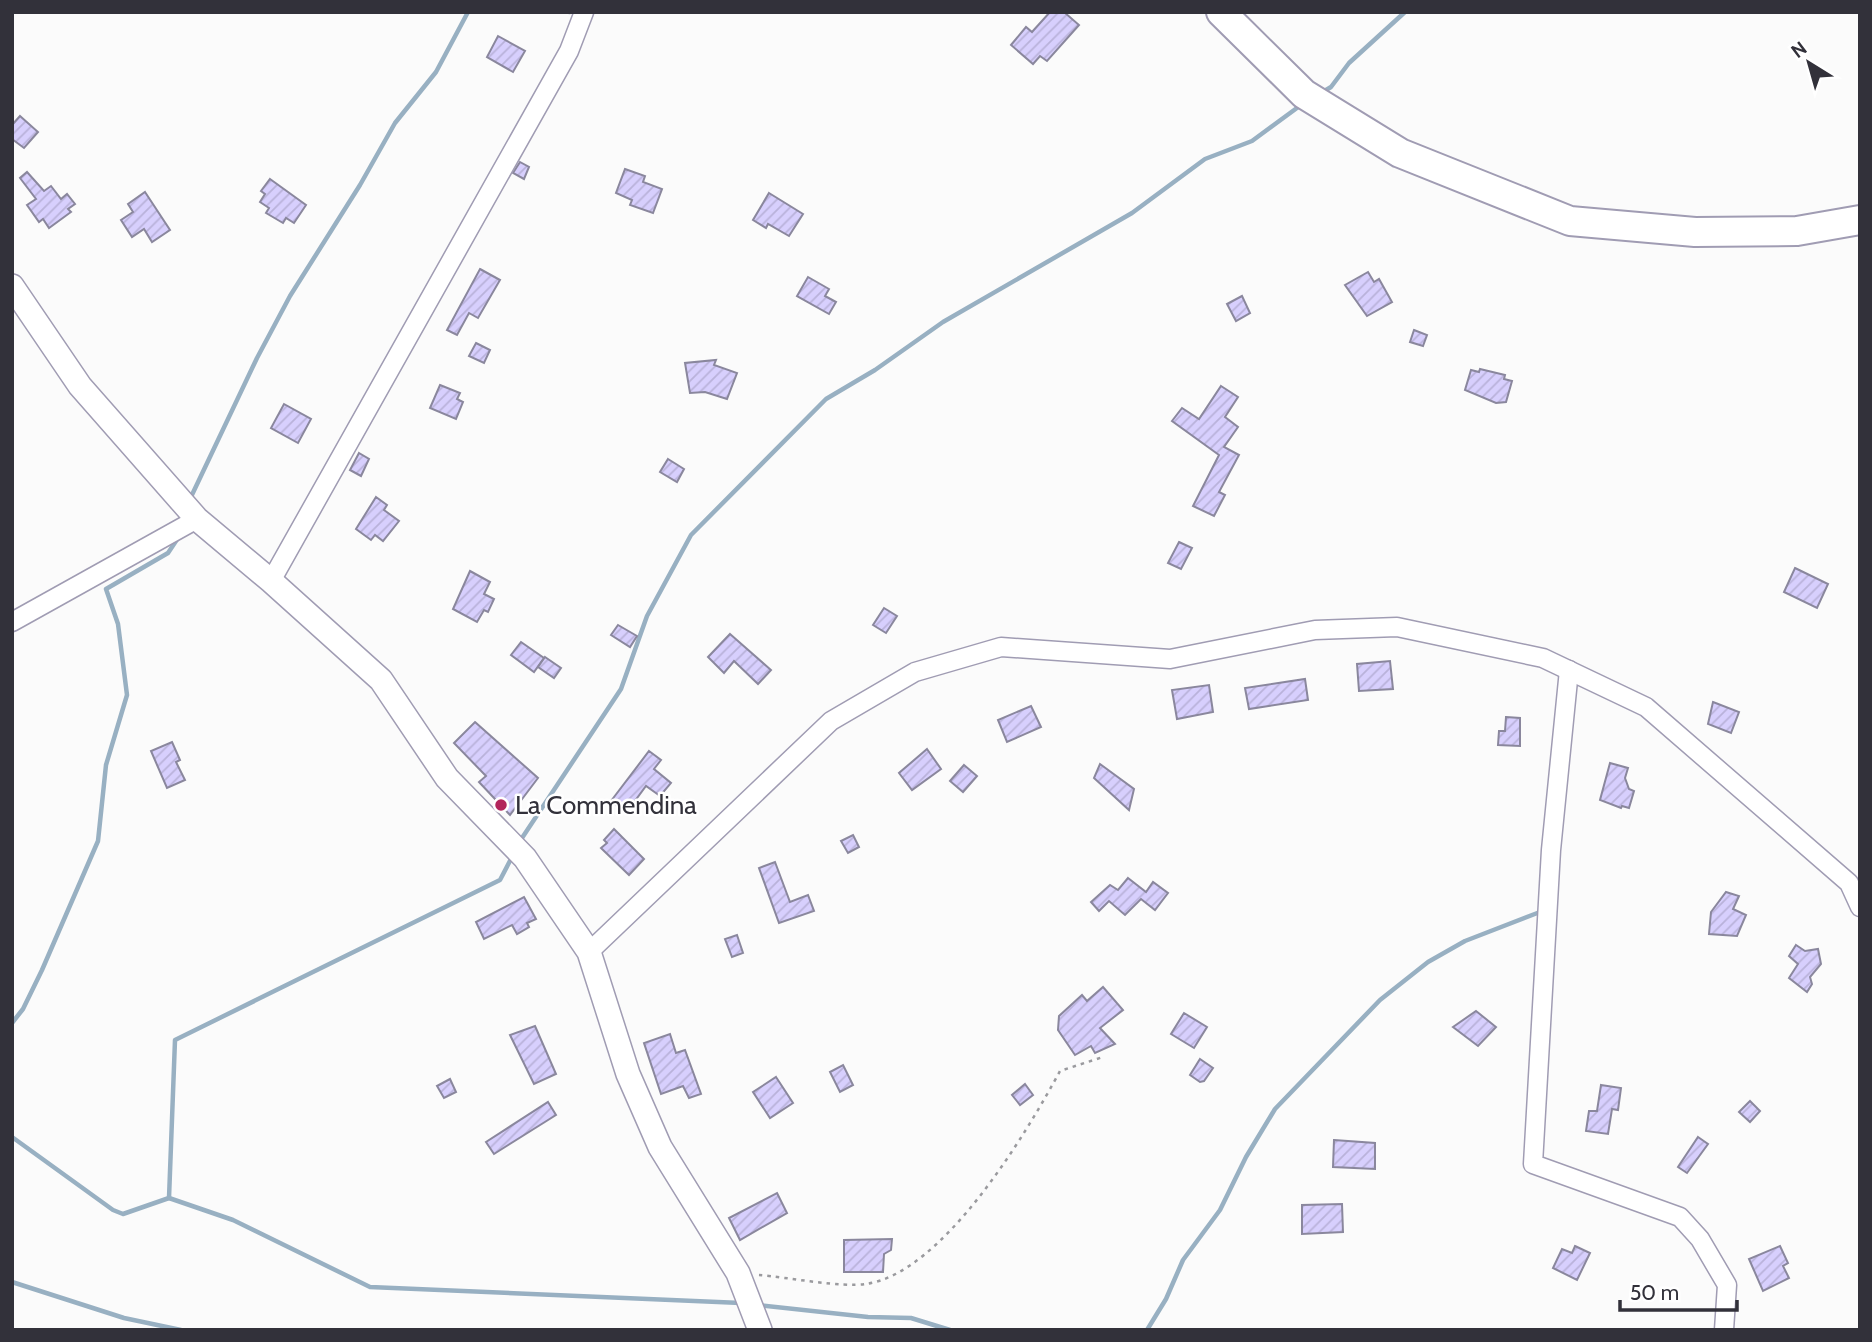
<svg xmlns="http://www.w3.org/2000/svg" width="1872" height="1342" font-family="Cabin,sans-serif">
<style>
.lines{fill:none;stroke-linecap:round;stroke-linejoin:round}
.stream{stroke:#98b0c2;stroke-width:4.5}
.building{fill:url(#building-hatch);stroke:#8a879d;stroke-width:2}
.minor-casing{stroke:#a09cb3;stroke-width:21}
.tertiary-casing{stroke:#a09cb3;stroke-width:26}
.primary-casing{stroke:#a09cb3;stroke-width:32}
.path{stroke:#9a9a9e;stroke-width:2.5;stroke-dasharray:3.5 5;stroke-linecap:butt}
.minor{stroke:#fff;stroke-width:18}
.tertiary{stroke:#fff;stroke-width:23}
.primary{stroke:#fff;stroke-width:28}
.poi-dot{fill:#b2245b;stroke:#fff;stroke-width:2.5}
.labels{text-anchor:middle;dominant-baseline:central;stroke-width:5;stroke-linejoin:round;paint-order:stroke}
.poi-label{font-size:26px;fill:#32313a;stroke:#fff;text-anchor:start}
</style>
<defs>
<pattern id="building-hatch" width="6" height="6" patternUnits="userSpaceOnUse" patternTransform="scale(1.75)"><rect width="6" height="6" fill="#d7cffd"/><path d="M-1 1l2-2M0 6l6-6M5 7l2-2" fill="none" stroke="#b9b2da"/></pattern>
</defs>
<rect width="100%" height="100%" fill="#fbfbfb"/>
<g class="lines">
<g class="stream">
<path d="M 569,12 L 570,12"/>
<path d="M 1321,93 L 1331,87 L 1349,63 L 1405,12"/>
<path d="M 190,499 L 257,358 L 290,296 L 360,185 L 395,123 L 436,72 L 468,12"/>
<path d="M 520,841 L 621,689 L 647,616 L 691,535 L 826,399 L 875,370 L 943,322 L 1132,213 L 1205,159 L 1252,141 L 1301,105"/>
<path d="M 12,1023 L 23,1009 L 42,970 L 98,841 L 106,765 L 127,695 L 118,624 L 106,589 L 168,553 L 180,535"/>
<path d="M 12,1137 L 113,1210 L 123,1214 L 169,1198 L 233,1220 L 370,1287 L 741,1303"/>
<path d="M 169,1198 L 175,1040 L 500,880 L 513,855"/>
<path d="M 12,1282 L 124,1318 L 181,1330"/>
<path d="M 757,1305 L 868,1317 L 911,1318 L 950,1330"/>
<path d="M 1147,1330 L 1166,1299 L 1183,1260 L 1220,1210 L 1246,1157 L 1275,1109 L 1380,1000 L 1428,962 L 1465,941 L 1540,912"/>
</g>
</g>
<g class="building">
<path d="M 1050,12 L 1064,12 L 1079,25 L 1047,61 L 1040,56 L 1033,64 L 1011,45 L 1026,27 L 1032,32 Z"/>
<path d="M 498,36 L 525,51 L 513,72 L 487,57 Z"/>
<path d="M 20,116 L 38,132 L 24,148 L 12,139 L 12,125 Z"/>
<path d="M 520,162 L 529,167 L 524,179 L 513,173 Z"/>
<path d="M 625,169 L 645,176 L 643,182 L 662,189 L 653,213 L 630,205 L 632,200 L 616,193 Z"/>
<path d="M 27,172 L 44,191 L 51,186 L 61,199 L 67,194 L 75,204 L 68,209 L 71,212 L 49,228 L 43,219 L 39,222 L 27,205 L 36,199 L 20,178 Z"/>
<path d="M 270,179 L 306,205 L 294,223 L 286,218 L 283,223 L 266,213 L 269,208 L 260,202 L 265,194 L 261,191 Z"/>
<path d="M 145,192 L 170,230 L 152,242 L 144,229 L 132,237 L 121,220 L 133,212 L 128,204 Z"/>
<path d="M 769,193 L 803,214 L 789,236 L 768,224 L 766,228 L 753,220 Z"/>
<path d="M 480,269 L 500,280 L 478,318 L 469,313 L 457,335 L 447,330 Z"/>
<path d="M 1368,272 L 1374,282 L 1379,279 L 1392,302 L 1367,316 L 1345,285 Z"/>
<path d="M 808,277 L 829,289 L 825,296 L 836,302 L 829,314 L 797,296 Z"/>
<path d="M 1242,296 L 1250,313 L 1236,321 L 1227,304 Z"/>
<path d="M 1414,330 L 1427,335 L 1423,346 L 1410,342 Z"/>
<path d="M 476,343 L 490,350 L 484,363 L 469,356 Z"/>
<path d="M 716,360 L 714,365 L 737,373 L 727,399 L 705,392 L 690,393 L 685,363 Z"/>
<path d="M 1480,369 L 1505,375 L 1504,379 L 1512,381 L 1506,402 L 1496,403 L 1465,390 L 1471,370 L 1479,372 Z"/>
<path d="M 440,385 L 460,393 L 457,399 L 463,402 L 456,419 L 430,408 Z"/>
<path d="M 1221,386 L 1238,397 L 1225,417 L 1238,427 L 1224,447 L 1239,455 L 1219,492 L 1225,495 L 1214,516 L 1193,506 L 1219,455 L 1172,421 L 1182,408 L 1199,419 Z"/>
<path d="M 284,404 L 311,419 L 298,443 L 271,428 Z"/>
<path d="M 359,453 L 369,459 L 361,476 L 350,470 Z"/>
<path d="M 668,459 L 684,469 L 677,482 L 660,472 Z"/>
<path d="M 376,497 L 387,505 L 384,510 L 399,521 L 383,541 L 375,535 L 371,540 L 356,529 Z"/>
<path d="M 1179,542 L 1192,548 L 1181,569 L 1168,563 Z"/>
<path d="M 1795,568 L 1828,584 L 1817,608 L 1784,592 Z"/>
<path d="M 470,571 L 490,582 L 484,594 L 494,599 L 488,612 L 484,610 L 477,622 L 453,609 Z"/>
<path d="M 884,608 L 897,616 L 886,633 L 873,625 Z"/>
<path d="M 618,625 L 637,636 L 630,647 L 611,635 Z"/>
<path d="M 730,634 L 771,670 L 758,684 L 734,661 L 724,673 L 708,657 Z"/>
<path d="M 521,642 L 544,658 L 534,672 L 511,655 Z"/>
<path d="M 545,657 L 561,668 L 554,678 L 538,667 Z"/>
<path d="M 1390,661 L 1393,689 L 1359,691 L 1357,664 Z"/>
<path d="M 1305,679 L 1308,700 L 1249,709 L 1245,688 Z"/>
<path d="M 1209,685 L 1213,712 L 1177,719 L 1172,690 Z"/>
<path d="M 1713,702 L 1739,712 L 1731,733 L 1708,724 Z"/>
<path d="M 1031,706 L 1041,727 L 1007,742 L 998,720 Z"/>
<path d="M 1506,717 L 1520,718 L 1520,746 L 1498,745 L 1499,731 L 1505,731 Z"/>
<path d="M 475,722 L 538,778 L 510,815 L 479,782 L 486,776 L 454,743 Z"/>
<path d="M 172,742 L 180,760 L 176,762 L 185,780 L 167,788 L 151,751 Z"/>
<path d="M 927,749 L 941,769 L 912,790 L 899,773 Z"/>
<path d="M 649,751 L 661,760 L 654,769 L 671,783 L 660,796 L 646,786 L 626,813 L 611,801 Z"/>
<path d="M 1610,763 L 1628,768 L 1625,778 L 1629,789 L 1634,791 L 1629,808 L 1622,806 L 1621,808 L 1600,800 Z"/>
<path d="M 1100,764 L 1134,789 L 1129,810 L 1094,778 Z"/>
<path d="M 964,765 L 977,776 L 963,792 L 950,781 Z"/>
<path d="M 614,829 L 644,859 L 629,875 L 601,848 L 607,843 L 604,840 Z"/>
<path d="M 853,835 L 859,847 L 848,853 L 841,841 Z"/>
<path d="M 775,862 L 790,902 L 808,895 L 814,911 L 779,923 L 759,868 Z"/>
<path d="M 1128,878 L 1146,892 L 1153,882 L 1168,893 L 1155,910 L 1141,899 L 1125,915 L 1109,901 L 1099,911 L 1091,902 L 1110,885 L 1118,890 Z"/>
<path d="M 1726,892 L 1739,896 L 1733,909 L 1746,915 L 1737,936 L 1709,934 L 1711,912 Z"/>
<path d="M 524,897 L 536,919 L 527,923 L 529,927 L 517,934 L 512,925 L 484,939 L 476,922 Z"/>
<path d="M 737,935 L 743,953 L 732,957 L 725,939 Z"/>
<path d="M 1796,945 L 1805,951 L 1818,949 L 1821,964 L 1810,977 L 1812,984 L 1807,992 L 1789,978 L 1798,964 L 1789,956 Z"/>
<path d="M 1103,987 L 1123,1010 L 1100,1028 L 1115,1044 L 1095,1053 L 1091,1046 L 1075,1055 L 1058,1030 L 1059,1016 L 1082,995 L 1087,1001 Z"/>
<path d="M 1476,1011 L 1496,1027 L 1478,1046 L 1453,1027 Z"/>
<path d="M 1184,1013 L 1207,1027 L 1194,1048 L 1171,1034 Z"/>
<path d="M 535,1026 L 556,1074 L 534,1084 L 510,1035 Z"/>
<path d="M 670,1034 L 676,1053 L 685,1050 L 701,1094 L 689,1098 L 683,1086 L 661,1094 L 644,1043 Z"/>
<path d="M 1200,1059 L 1213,1068 L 1204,1081 L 1200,1082 L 1190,1075 Z"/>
<path d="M 843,1065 L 853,1085 L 840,1092 L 830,1072 Z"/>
<path d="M 776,1077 L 793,1103 L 770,1118 L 753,1092 Z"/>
<path d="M 450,1079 L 456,1092 L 444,1098 L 437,1086 Z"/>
<path d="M 1025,1084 L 1033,1095 L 1020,1105 L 1012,1095 Z"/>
<path d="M 1601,1085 L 1621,1088 L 1618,1110 L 1612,1109 L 1608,1134 L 1586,1131 L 1589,1111 L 1597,1111 Z"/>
<path d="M 1750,1101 L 1760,1111 L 1750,1122 L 1739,1112 Z"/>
<path d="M 548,1102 L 556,1115 L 494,1154 L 486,1142 Z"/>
<path d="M 1698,1137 L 1708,1144 L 1687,1173 L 1678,1167 Z"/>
<path d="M 1334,1140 L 1375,1143 L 1375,1169 L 1333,1167 Z"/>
<path d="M 777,1193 L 787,1213 L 740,1240 L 729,1218 Z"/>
<path d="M 1342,1204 L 1343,1232 L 1302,1234 L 1302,1205 Z"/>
<path d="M 892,1239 L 891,1250 L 884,1254 L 883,1272 L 844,1272 L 844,1240 Z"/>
<path d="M 1575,1246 L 1590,1253 L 1577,1280 L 1553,1268 L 1562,1249 L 1572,1253 Z"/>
<path d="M 1780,1246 L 1788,1263 L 1783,1266 L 1789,1278 L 1763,1291 L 1749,1259 Z"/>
</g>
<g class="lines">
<g class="minor-casing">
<g id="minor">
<path d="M 271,581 L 569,51 L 584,12"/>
<path d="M 12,622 L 197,519"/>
<path d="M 1569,670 L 1551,850 L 1533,1164 L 1680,1217 L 1700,1239 L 1727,1285 L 1724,1330"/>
<path d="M 589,952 L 831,721 L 915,672 L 1001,647 L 1170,659 L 1315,630 L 1397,627 L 1543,658 L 1646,707 L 1849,883 L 1860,907"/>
</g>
</g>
<g class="tertiary-casing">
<path id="tertiary" d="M 12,286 L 80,386 L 197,519 L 271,581 L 381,680 L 447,778 L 525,858 L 589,952 L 628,1074 L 660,1147 L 738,1273 L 760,1330"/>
</g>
<g class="primary-casing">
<path id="primary" d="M 1221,12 L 1304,94 L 1400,153 L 1570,221 L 1695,232 L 1797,231 L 1860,220"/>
</g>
<path class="path" d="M 759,1275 C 786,1277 842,1288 866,1284 C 943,1273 1026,1134 1060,1071 L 1103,1057"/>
<use href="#minor" class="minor"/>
<use href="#tertiary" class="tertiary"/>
<use href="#primary" class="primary"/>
</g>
<circle class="poi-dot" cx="501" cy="805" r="7"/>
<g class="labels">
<g class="poi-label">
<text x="515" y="805">La Commendina</text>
</g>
</g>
<rect width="1872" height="1342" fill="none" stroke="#32313a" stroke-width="28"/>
<g transform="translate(1809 63) rotate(323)" stroke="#ffffff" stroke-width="5" paint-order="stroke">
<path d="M0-5L12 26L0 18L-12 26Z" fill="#32313a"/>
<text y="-10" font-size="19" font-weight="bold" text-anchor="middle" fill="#32313a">N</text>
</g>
<path d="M1620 1300v10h117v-10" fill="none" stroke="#32313a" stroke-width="3.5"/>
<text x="1630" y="1300" font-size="21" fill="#32313a" stroke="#ffffff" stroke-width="5" paint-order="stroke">50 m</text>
</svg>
